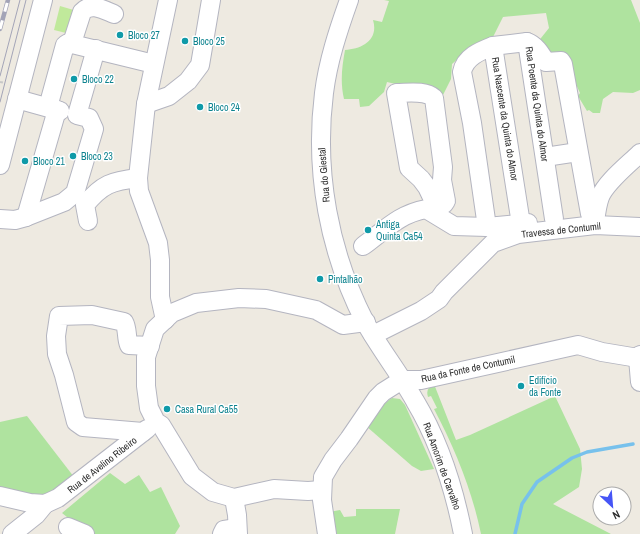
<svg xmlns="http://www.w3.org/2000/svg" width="640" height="534" font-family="'Archivo Narrow',sans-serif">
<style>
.green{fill:#afe39f}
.pitch{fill:#c0e99b}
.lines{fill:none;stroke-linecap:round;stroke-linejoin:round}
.stream{stroke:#77c1ec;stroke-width:3.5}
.minor-casing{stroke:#b4b5c0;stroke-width:20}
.path{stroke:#c8c8c8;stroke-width:2;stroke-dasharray:3 2;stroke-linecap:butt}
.minor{stroke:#fff;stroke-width:18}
.tram{stroke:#a3a4b7;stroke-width:1}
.rail-casing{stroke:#a3a4b7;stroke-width:4.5}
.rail{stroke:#fff;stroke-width:3;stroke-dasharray:9;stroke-linecap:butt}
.culture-dot{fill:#0f9aa8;stroke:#fff;stroke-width:1.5}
.labels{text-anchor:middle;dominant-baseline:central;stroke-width:3;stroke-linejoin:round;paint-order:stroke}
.culture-label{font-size:10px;fill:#0d838f;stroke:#fff;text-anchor:start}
.street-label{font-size:10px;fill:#2d2d2d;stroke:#fff}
</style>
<rect width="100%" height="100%" fill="#eeeae1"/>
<g class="green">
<path d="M 384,0 L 631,0 L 640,23 L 640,90 L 633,93 L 613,92 L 603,99 L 600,113 L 593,113 L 589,110 L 587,111 L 578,96 L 580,93 L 573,78 L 548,61 L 537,43 L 549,28 L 546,13 L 503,17 L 492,39 L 472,46 L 452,64 L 451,79 L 443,95 L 387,82 L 384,92 L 369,106 L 360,107 L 359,99 L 344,99 C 340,82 342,67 345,50 C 362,49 379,40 373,20 L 382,22 L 389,1 Z"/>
<path d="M 434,384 L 456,440 L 470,435 L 555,396 L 580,449 L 582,469 L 579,487 L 553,504 L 611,534 L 481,534 C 472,490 455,449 434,409 L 437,408 L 431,396 L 428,397 C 426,391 428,387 434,384 Z"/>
<path d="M 392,398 L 400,399 L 405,405 L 434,469 L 421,471 L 412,466 L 366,426 C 373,416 381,405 392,398 Z"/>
<path d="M 27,416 L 74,477 L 51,495 L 34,498 L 0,490 L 0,422 Z"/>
<path d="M 110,473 L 125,484 L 139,475 L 150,492 L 161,487 L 180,526 L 175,534 L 70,534 L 77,525 L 62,513 Z"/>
<path d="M 356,509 L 400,509 L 395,534 L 333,534 L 329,512 L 340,510 L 344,517 L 356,516 Z"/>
</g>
<path class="pitch" d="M 60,6 L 77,11 L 70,34 L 54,30 Z"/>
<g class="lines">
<path class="stream" d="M 515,534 L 522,504 L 537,482 L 572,458 L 587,452 L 633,444"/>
<g class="minor-casing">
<g id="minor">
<path d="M 349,0 C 338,31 328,61 324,93 C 314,172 329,252 365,322 C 380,349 400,374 415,401 C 439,441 454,488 463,534"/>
<path d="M 72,43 L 82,12 C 91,2 104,10 114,14"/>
<path d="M 493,46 L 527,42"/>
<path d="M 17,99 L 60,111"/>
<path d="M 146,104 L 169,96 L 188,81 L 200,65 L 211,0"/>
<path d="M 48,107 L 65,45 L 68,43 L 154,64"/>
<path d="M 545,157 L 578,152"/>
<path d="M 0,165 L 43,0"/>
<path d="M 434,213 L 436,206 L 427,187 L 421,179 L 409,168 L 396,93 C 408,93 425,90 434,98 L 443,167 L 442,180 L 446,201 L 444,204 L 441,206 L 436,206"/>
<path d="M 26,217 L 57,110"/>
<path d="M 0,219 L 15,220 L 26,217 L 64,202 L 75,193 L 94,129 L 89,118 L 77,115 L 96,49"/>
<path d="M 554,219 L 527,42 C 536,45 541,54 546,62 L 561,61 L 563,64 L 590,214"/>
<path d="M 88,221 L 85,205 C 102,184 112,181 138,178"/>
<path d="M 595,222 C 596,214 597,205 600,197 C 606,182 628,165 640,153"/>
<path d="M 487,227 L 472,123 L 462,72 C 465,57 480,51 493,46 L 521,224"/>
<path d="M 363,246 C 385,230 399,214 426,209 L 454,226 L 487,227 L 528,223"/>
<path d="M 165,320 L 160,297 L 160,260 L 158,243 L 139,191 L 138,178 L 146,104 L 168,0"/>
<path d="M 373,335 L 421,311 L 439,299 L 444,292 L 493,243 L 518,234 L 595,225 L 640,227"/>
<path d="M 638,358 L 640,382"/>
<path d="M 402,380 L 421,380 L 578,345 L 602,352 L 638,358 L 640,355"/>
<path d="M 143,432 L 83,427 L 76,422 L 64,375 L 57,354 L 56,336 L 59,316 L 92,315 L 124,322 C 128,329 126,338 129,345 L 150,346"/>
<path d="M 322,490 L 308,491 L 274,489 L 234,498 L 213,492 L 192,476 L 161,425 L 156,422 L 149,408 L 146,386 L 146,357 L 155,329 L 172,313 L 196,303 L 239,298 L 266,299 L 316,310 L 343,325 L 366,322"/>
<path d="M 0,496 L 30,503 L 45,504 L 58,498 L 147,429"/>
<path d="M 234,498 L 237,515 L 238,534"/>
<path d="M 68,527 L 85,534"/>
<path d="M 12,534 L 36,515 L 45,504"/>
<path d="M 222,534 L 224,530 L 237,528"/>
<path d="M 327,534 L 322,500 L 323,477 L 333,460 L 349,439 L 377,398 L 383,392 L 402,380"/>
</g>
</g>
<path class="path" d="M 0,82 L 5,83"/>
<use href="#minor" class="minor"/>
<g class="tram">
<path d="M 0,76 L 20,0"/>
<path d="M 0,102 L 26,0"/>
</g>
<g class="rail-casing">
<path id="rail" d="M 0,29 L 8,0"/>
</g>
<use href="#rail" class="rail"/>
</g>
<g class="culture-dot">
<circle cx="120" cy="35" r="4"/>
<circle cx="185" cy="41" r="4"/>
<circle cx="74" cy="79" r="4"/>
<circle cx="200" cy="107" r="4"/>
<circle cx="73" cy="156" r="4"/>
<circle cx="25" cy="161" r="4"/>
<circle cx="368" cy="230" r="4"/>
<circle cx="320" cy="279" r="4"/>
<circle cx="521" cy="386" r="4"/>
<circle cx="167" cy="409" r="4"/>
</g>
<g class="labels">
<g class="culture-label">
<text x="128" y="35">Bloco 27</text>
<text x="193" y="41">Bloco 25</text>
<text x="82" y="79">Bloco 22</text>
<text x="208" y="107">Bloco 24</text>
<text x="81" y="156">Bloco 23</text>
<text x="33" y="161">Bloco 21</text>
<text x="376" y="224">Antiga<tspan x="376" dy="12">Quinta Ca54</tspan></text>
<text x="328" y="279">Pintalhão</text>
<text x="529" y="380">Edifício<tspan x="529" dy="12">da Fonte</tspan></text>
<text x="175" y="409">Casa Rural Ca55</text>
</g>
<g class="street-label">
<text transform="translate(537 104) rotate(82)">Rua Poente da Quinta do Almor</text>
<text transform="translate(505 119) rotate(81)">Rua Nascente da Quinta do Almor</text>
<text transform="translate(324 175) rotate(-95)">Rua do Giestal</text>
<text transform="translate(561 230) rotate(-6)">Travessa de Contumil</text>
<text transform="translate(468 369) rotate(-12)">Rua da Fonte de Contumil</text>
<text transform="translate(102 465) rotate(-38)">Rua de Avelino Ribeiro</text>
<text transform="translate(442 466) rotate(70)">Rua Amorim de Carvalho</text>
</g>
</g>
<g transform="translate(612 506) rotate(154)"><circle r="19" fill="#ffffff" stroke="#ababab"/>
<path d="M0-3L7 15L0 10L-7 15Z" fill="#4655f6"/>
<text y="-6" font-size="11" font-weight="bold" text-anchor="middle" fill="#2d2d2d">N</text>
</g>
</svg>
